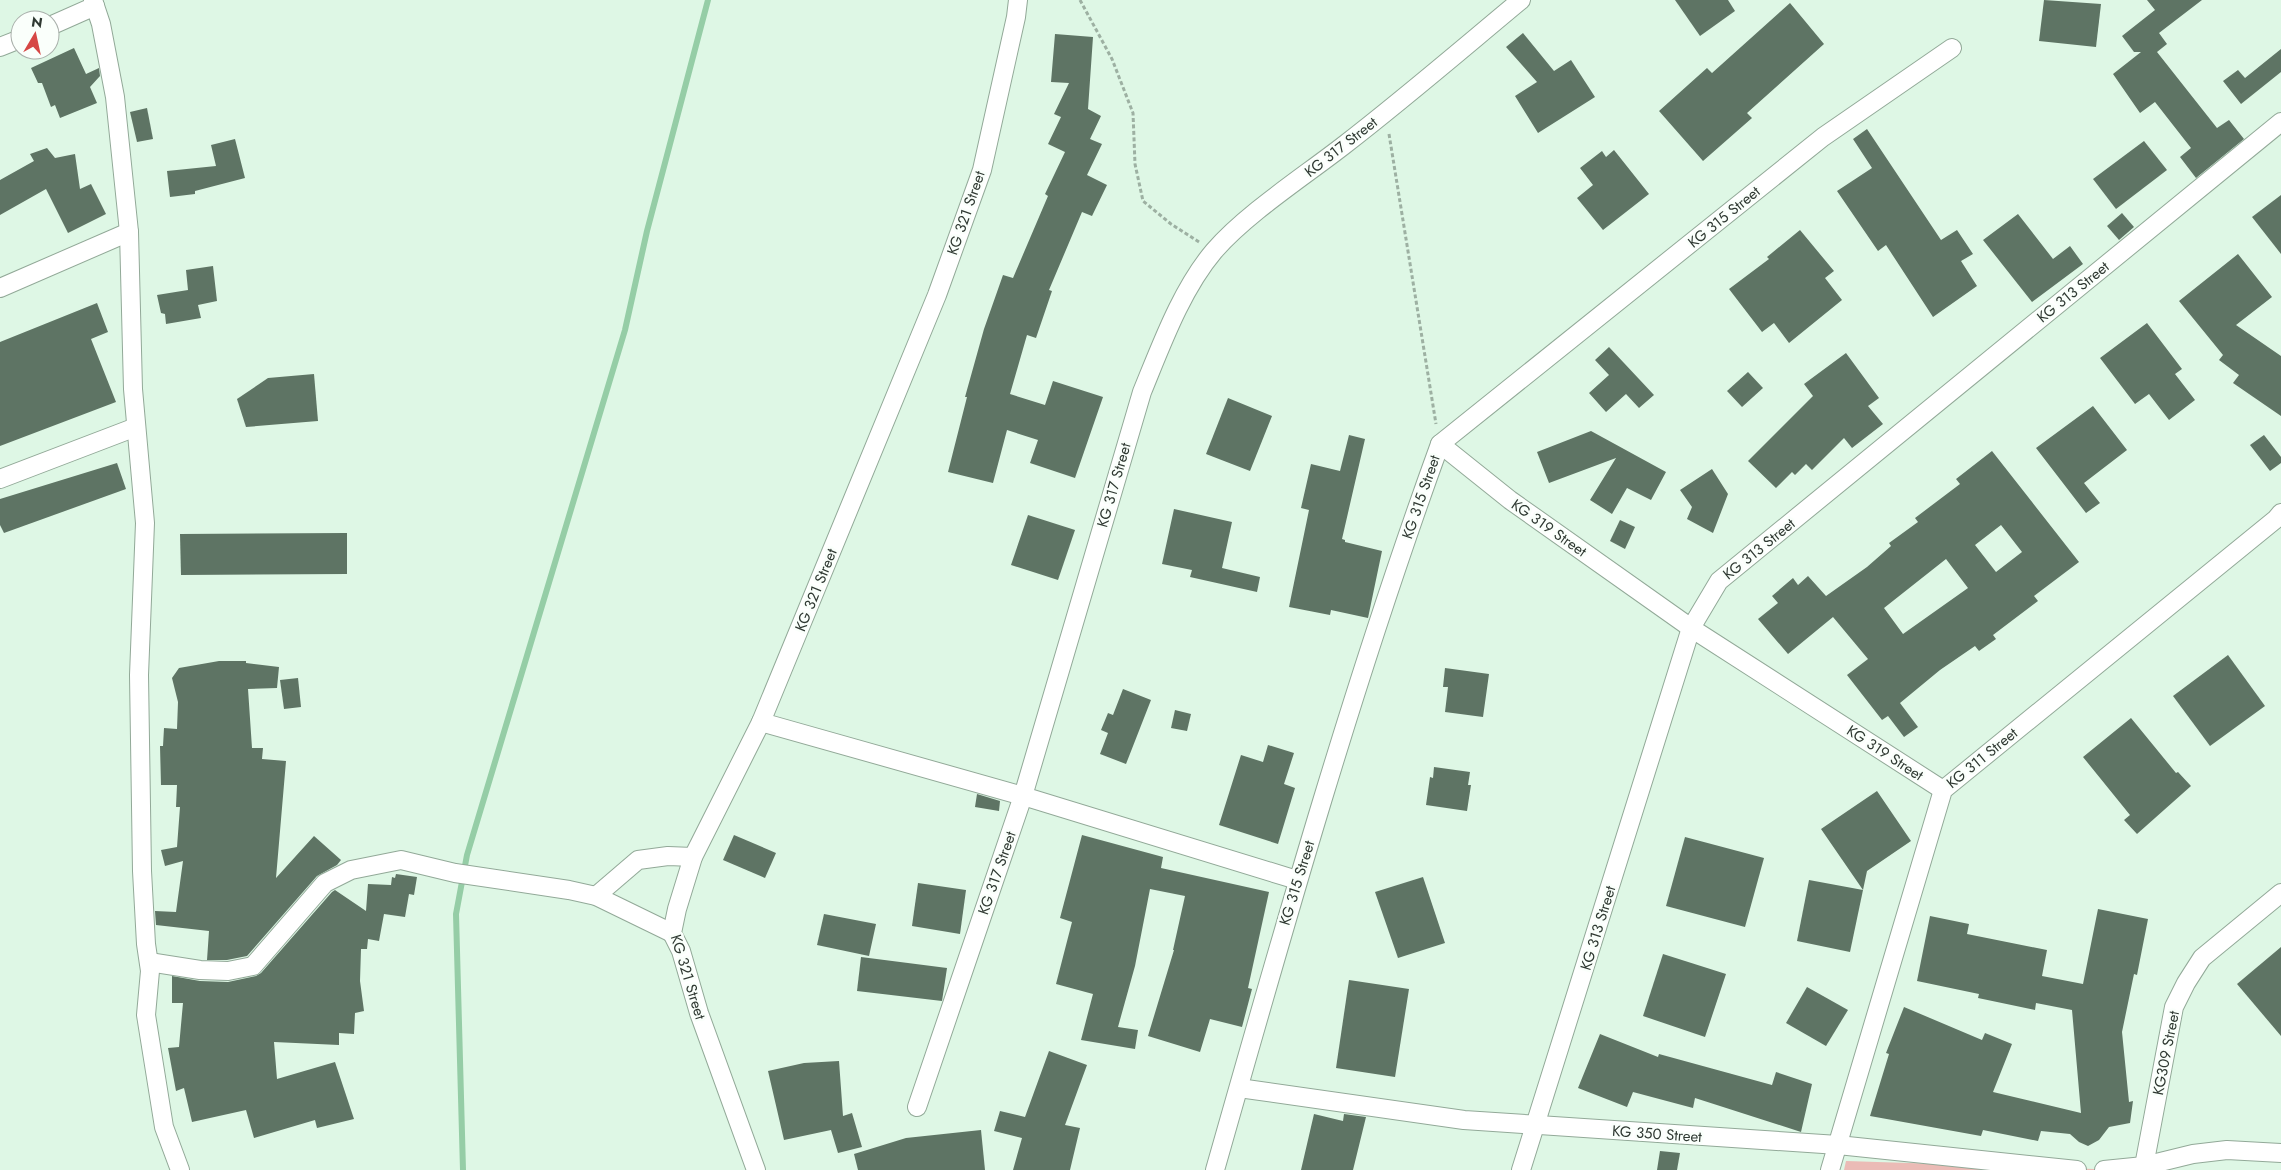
<svg xmlns="http://www.w3.org/2000/svg" width="2281" height="1170" font-family="Jost,sans-serif">
<style>
.green{fill:#ebbbb6}
.lines{fill:none;stroke-linecap:round;stroke-linejoin:round}
.stream{stroke:#95cda6;stroke-width:6}
.building{fill:#5e7464;fill-rule:evenodd}
.street-casing{stroke:#92a998;stroke-width:20}
.path{stroke:#9db0a2;stroke-width:3;stroke-dasharray:4 2.5;stroke-linecap:butt}
.street{stroke:#fff;stroke-width:18}
.labels{text-anchor:middle;dominant-baseline:central;stroke-width:5;stroke-linejoin:round;paint-order:stroke}
.street-label{font-size:15px;fill:#2f3932;stroke:#fafffb}
</style>
<rect width="100%" height="100%" fill="#def7e5"/>
<path class="green" d="M 1846,1161 L 2125,1170 L 1844,1170 Z"/>
<g class="lines">
<path class="stream" d="M 463,1170 L 456,914 L 467,855 L 625,330 L 647,231 L 708,0"/>
</g>
<g class="building">
<path d="M 1675,0 L 1728,0 L 1735,11 L 1700,36 Z"/>
<path d="M 2044,0 L 2101,4 L 2096,47 L 2039,41 Z"/>
<path d="M 2147,0 L 2202,0 L 2159,33 L 2167,44 L 2157,52 L 2217,128 L 2229,120 L 2244,139 L 2196,178 L 2180,157 L 2191,148 L 2155,102 L 2140,113 L 2113,74 L 2141,52 L 2134,52 L 2122,36 L 2155,10 Z"/>
<path d="M 1790,3 L 1824,44 L 1747,113 L 1752,118 L 1703,161 L 1659,111 L 1707,68 L 1712,73 Z"/>
<path d="M 1523,33 L 1554,71 L 1571,60 L 1595,97 L 1538,133 L 1515,96 L 1537,82 L 1506,47 Z"/>
<path d="M 1055,34 L 1093,37 L 1088,109 L 1101,116 L 1090,139 L 1102,144 L 1087,175 L 1107,185 L 1092,216 L 1082,212 L 1049,290 L 1052,291 L 1036,338 L 1027,335 L 1010,394 L 1045,405 L 1053,381 L 1103,397 L 1075,478 L 1030,463 L 1038,440 L 1007,430 L 993,483 L 948,472 L 967,397 L 965,397 L 984,329 L 1003,275 L 1013,278 L 1048,196 L 1045,194 L 1065,152 L 1048,144 L 1061,117 L 1054,114 L 1069,83 L 1051,82 Z"/>
<path d="M 74,48 L 86,74 L 99,68 L 100,76 L 90,87 L 97,103 L 60,118 L 55,105 L 51,107 L 42,83 L 38,83 L 31,68 Z"/>
<path d="M 2281,49 L 2281,72 L 2241,104 L 2223,81 L 2238,70 L 2245,78 Z"/>
<path d="M 147,108 L 153,139 L 137,142 L 130,112 Z"/>
<path d="M 1867,129 L 1941,240 L 1957,230 L 1973,254 L 1961,261 L 1977,286 L 1933,317 L 1886,245 L 1878,251 L 1837,191 L 1872,168 L 1853,139 Z"/>
<path d="M 235,139 L 245,178 L 195,191 L 195,194 L 170,197 L 167,171 L 216,166 L 211,145 Z"/>
<path d="M 2144,141 L 2167,170 L 2116,209 L 2093,179 Z"/>
<path d="M 47,148 L 55,158 L 75,154 L 80,189 L 91,184 L 106,214 L 68,233 L 46,189 L 0,215 L 0,180 L 34,161 L 30,154 Z"/>
<path d="M 1614,150 L 1649,194 L 1603,230 L 1577,198 L 1593,185 L 1580,168 L 1602,151 L 1606,157 Z"/>
<path d="M 2281,195 L 2281,254 L 2252,217 Z"/>
<path d="M 2122,213 L 2134,227 L 2119,240 L 2107,226 Z"/>
<path d="M 2018,214 L 2053,259 L 2070,246 L 2083,264 L 2032,302 L 1983,240 Z"/>
<path d="M 1800,230 L 1834,271 L 1825,278 L 1842,300 L 1789,343 L 1774,323 L 1762,332 L 1729,289 L 1769,259 L 1767,257 Z"/>
<path d="M 2238,254 L 2272,297 L 2236,325 L 2281,356 L 2281,416 L 2233,383 L 2239,375 L 2219,360 L 2223,355 L 2179,301 Z"/>
<path d="M 213,266 L 217,301 L 198,305 L 201,318 L 166,324 L 165,314 L 161,313 L 157,295 L 188,290 L 186,270 Z"/>
<path d="M 97,303 L 108,332 L 91,339 L 116,402 L 0,446 L 0,342 Z"/>
<path d="M 2147,323 L 2182,369 L 2175,374 L 2195,400 L 2169,420 L 2149,394 L 2135,404 L 2100,358 Z"/>
<path d="M 1609,347 L 1654,395 L 1639,408 L 1626,394 L 1606,412 L 1589,393 L 1609,375 L 1595,360 Z"/>
<path d="M 1846,353 L 1879,398 L 1868,406 L 1883,424 L 1852,448 L 1844,438 L 1812,470 L 1806,464 L 1795,475 L 1792,472 L 1776,488 L 1748,461 L 1813,396 L 1804,384 Z"/>
<path d="M 1748,372 L 1763,388 L 1742,407 L 1727,391 Z"/>
<path d="M 314,374 L 318,421 L 246,427 L 237,399 L 268,378 Z"/>
<path d="M 1228,398 L 1272,416 L 1250,471 L 1206,454 Z"/>
<path d="M 2093,406 L 2127,450 L 2084,483 L 2100,503 L 2086,513 L 2036,448 Z"/>
<path d="M 1591,431 L 1666,472 L 1651,500 L 1627,488 L 1612,514 L 1590,500 L 1616,458 L 1549,483 L 1537,452 Z"/>
<path d="M 1349,435 L 1365,439 L 1342,539 L 1345,540 L 1345,542 L 1382,551 L 1368,618 L 1331,610 L 1330,615 L 1289,607 L 1309,510 L 1301,508 L 1311,464 L 1340,471 Z"/>
<path d="M 2264,435 L 2281,457 L 2281,463 L 2270,471 L 2250,445 Z"/>
<path d="M 1992,451 L 2079,562 L 2034,596 L 2038,601 L 1993,635 L 1996,639 L 1979,651 L 1975,646 L 1940,670 L 1900,703 L 1918,727 L 1904,737 L 1888,716 L 1882,720 L 1847,675 L 1868,659 L 1833,617 L 1788,654 L 1758,619 L 1778,603 L 1772,596 L 1793,578 L 1798,585 L 1808,576 L 1826,596 L 1867,567 L 1891,546 L 1889,543 L 1918,522 L 1915,518 L 1960,484 L 1956,479 ZM 2001,525 L 2022,552 L 1996,572 L 1975,545 ZM 1946,559 L 1968,588 L 1903,634 L 1884,608 Z"/>
<path d="M 117,463 L 126,489 L 4,533 L 0,525 L 0,499 Z"/>
<path d="M 1712,469 L 1728,494 L 1713,533 L 1687,519 L 1692,507 L 1680,490 Z"/>
<path d="M 1174,509 L 1232,522 L 1222,568 L 1260,577 L 1257,592 L 1190,577 L 1192,570 L 1162,564 Z"/>
<path d="M 1028,515 L 1075,530 L 1058,580 L 1011,565 Z"/>
<path d="M 1620,520 L 1635,527 L 1625,549 L 1610,541 Z"/>
<path d="M 347,533 L 347,574 L 181,575 L 180,534 Z"/>
<path d="M 2228,655 L 2265,706 L 2210,746 L 2173,696 Z"/>
<path d="M 219,661 L 246,661 L 246,663 L 279,667 L 277,688 L 248,689 L 252,748 L 263,748 L 262,759 L 286,761 L 276,878 L 314,836 L 341,860 L 337,865 L 317,876 L 247,956 L 227,960 L 207,960 L 209,931 L 156,925 L 155,911 L 176,912 L 183,861 L 165,866 L 161,850 L 177,847 L 180,807 L 176,807 L 177,785 L 161,785 L 160,746 L 163,746 L 164,728 L 177,729 L 178,702 L 172,678 L 179,668 Z"/>
<path d="M 1445,668 L 1489,674 L 1483,717 L 1445,712 L 1448,687 L 1443,687 Z"/>
<path d="M 298,678 L 301,707 L 284,709 L 280,680 Z"/>
<path d="M 1123,689 L 1151,700 L 1126,764 L 1100,754 L 1108,733 L 1101,730 L 1108,713 L 1113,715 Z"/>
<path d="M 1175,710 L 1191,714 L 1187,731 L 1171,728 Z"/>
<path d="M 2131,718 L 2176,773 L 2178,772 L 2191,786 L 2137,834 L 2124,820 L 2130,815 L 2083,757 Z"/>
<path d="M 1268,745 L 1294,753 L 1284,784 L 1295,788 L 1278,844 L 1219,825 L 1241,755 L 1263,762 Z"/>
<path d="M 1434,767 L 1470,772 L 1468,785 L 1471,785 L 1467,811 L 1426,805 L 1430,777 L 1433,778 Z"/>
<path d="M 1877,791 L 1911,841 L 1867,871 L 1863,890 L 1821,829 Z"/>
<path d="M 977,794 L 1000,801 L 999,811 L 975,807 Z"/>
<path d="M 734,835 L 776,853 L 765,878 L 723,860 Z"/>
<path d="M 1082,835 L 1163,857 L 1161,868 L 1269,892 L 1248,988 L 1252,989 L 1242,1027 L 1210,1019 L 1200,1052 L 1148,1036 L 1174,950 L 1173,950 L 1185,896 L 1150,889 L 1135,966 L 1118,1027 L 1138,1030 L 1135,1049 L 1081,1040 L 1093,994 L 1056,984 L 1072,922 L 1060,918 Z"/>
<path d="M 1685,837 L 1764,858 L 1745,927 L 1666,906 Z"/>
<path d="M 396,874 L 417,877 L 414,895 L 409,894 L 405,917 L 384,914 L 379,941 L 368,939 L 367,949 L 361,949 L 360,981 L 364,1011 L 355,1013 L 354,1034 L 339,1033 L 339,1045 L 274,1042 L 277,1079 L 335,1062 L 354,1119 L 317,1128 L 315,1120 L 254,1138 L 246,1110 L 192,1122 L 184,1088 L 176,1091 L 168,1048 L 179,1047 L 183,1003 L 172,1003 L 172,976 L 200,981 L 228,982 L 256,976 L 261,973 L 332,892 L 335,890 L 366,911 L 368,884 L 391,885 L 392,877 L 395,878 Z"/>
<path d="M 1423,877 L 1445,943 L 1398,958 L 1375,892 Z"/>
<path d="M 1809,880 L 1863,890 L 1850,952 L 1797,941 Z"/>
<path d="M 918,883 L 966,890 L 960,934 L 912,926 Z"/>
<path d="M 2098,909 L 2148,919 L 2137,975 L 2134,974 L 2122,1032 L 2129,1102 L 2133,1101 L 2130,1123 L 2109,1127 L 2099,1140 L 2088,1146 L 2079,1142 L 2070,1134 L 2041,1131 L 2038,1141 L 1983,1130 L 1981,1136 L 1870,1116 L 1889,1054 L 1886,1053 L 1904,1007 L 1982,1040 L 1985,1033 L 2012,1044 L 1993,1092 L 2081,1113 L 2072,1010 L 2036,1003 L 2035,1010 L 1978,998 L 1979,994 L 1917,981 L 1930,916 L 1969,924 L 1967,934 L 2047,950 L 2042,976 L 2083,984 Z"/>
<path d="M 824,914 L 876,924 L 869,956 L 817,945 Z"/>
<path d="M 2281,947 L 2281,1036 L 2237,984 Z"/>
<path d="M 1663,954 L 1726,974 L 1705,1037 L 1643,1016 Z"/>
<path d="M 861,957 L 947,968 L 942,1001 L 857,991 Z"/>
<path d="M 1349,980 L 1409,989 L 1395,1077 L 1336,1068 Z"/>
<path d="M 1807,987 L 1848,1010 L 1826,1046 L 1786,1023 Z"/>
<path d="M 1600,1034 L 1658,1057 L 1659,1054 L 1772,1085 L 1776,1072 L 1812,1084 L 1801,1132 L 1695,1098 L 1693,1108 L 1633,1092 L 1627,1107 L 1578,1088 Z"/>
<path d="M 1049,1051 L 1087,1065 L 1065,1125 L 1080,1128 L 1070,1170 L 1013,1170 L 1022,1138 L 994,1131 L 1000,1111 L 1025,1117 Z"/>
<path d="M 839,1061 L 843,1116 L 852,1113 L 862,1147 L 838,1153 L 831,1130 L 784,1140 L 768,1071 L 804,1063 Z"/>
<path d="M 1314,1114 L 1343,1121 L 1344,1114 L 1366,1117 L 1353,1170 L 1301,1170 Z"/>
<path d="M 981,1130 L 985,1170 L 858,1170 L 854,1154 L 906,1138 Z"/>
<path d="M 1660,1151 L 1680,1153 L 1677,1170 L 1657,1170 Z"/>
</g>
<g class="lines">
<g class="street-casing">
<g id="street">
<path d="M 93,0 L 101,24 L 115,97 L 129,232 L 133,389 L 145,523 L 139,675 L 142,871 L 146,944 L 150,971 L 146,1015 L 164,1127 L 180,1170"/>
<path d="M 50,26 L 95,6"/>
<path d="M 0,47 L 20,39"/>
<path d="M 0,288 L 129,232"/>
<path d="M 1440,444 L 1510,500 L 1691,628 L 1943,790"/>
<path d="M 0,479 L 136,427"/>
<path d="M 761,722 L 1023,796 L 1297,880"/>
<path d="M 596,896 L 638,860 L 668,856 L 693,857"/>
<path d="M 149,962 L 200,970 L 228,971 L 253,966 L 325,883 L 351,870 L 401,860 L 455,873 L 569,890 L 596,896 L 672,933"/>
<path d="M 1239,1088 L 1464,1120 L 1838,1145 L 2077,1170"/>
<path d="M 917,1107 L 1023,796 L 1142,392 C 1161,346 1181,290 1214,251 C 1246,214 1303,177 1343,146 C 1404,99 1462,49 1521,0"/>
<path d="M 2144,1166 L 2174,1007 L 2186,983 L 2202,958 L 2281,893"/>
<path d="M 756,1170 L 699,1013 L 681,951 L 672,933 L 677,909 L 693,857 L 761,722 L 937,295 L 982,170 L 1016,17 L 1018,0"/>
<path d="M 1215,1170 C 1284,927 1353,683 1440,444 L 1823,137 L 1952,48"/>
<path d="M 1521,1170 L 1691,628 L 1719,581 L 2281,122"/>
<path d="M 1830,1170 L 1943,790 L 2276,519 L 2281,513"/>
<path d="M 2104,1170 L 2144,1166 L 2193,1154 L 2227,1150 L 2281,1153"/>
</g>
</g>
<g class="path">
<path d="M 1080,0 L 1112,59 L 1133,113 L 1135,164 L 1143,201 L 1171,224 L 1199,242"/>
<path d="M 1389,134 L 1436,424"/>
</g>
<use href="#street" class="street"/>
</g>
<g class="labels">
<g class="street-label">
<text transform="translate(1341 147) rotate(-38)">KG 317 Street</text>
<text transform="translate(966 213) rotate(-71)">KG 321 Street</text>
<text transform="translate(1724 217) rotate(-39)">KG 315 Street</text>
<text transform="translate(2073 292) rotate(-39)">KG 313 Street</text>
<text transform="translate(1114 485) rotate(-74)">KG 317 Street</text>
<text transform="translate(1421 497) rotate(-71)">KG 315 Street</text>
<text transform="translate(1549 528) rotate(35)">KG 319 Street</text>
<text transform="translate(1759 549) rotate(-39)">KG 313 Street</text>
<text transform="translate(816 590) rotate(-68)">KG 321 Street</text>
<text transform="translate(1885 753) rotate(33)">KG 319 Street</text>
<text transform="translate(1982 758) rotate(-39)">KG 311 Street</text>
<text transform="translate(997 873) rotate(-71)">KG 317 Street</text>
<text transform="translate(1297 883) rotate(-73)">KG 315 Street</text>
<text transform="translate(1598 928) rotate(-73)">KG 313 Street</text>
<text transform="translate(688 977) rotate(73)">KG 321 Street</text>
<text transform="translate(2166 1053) rotate(-79)">KG309 Street</text>
<text transform="translate(1657 1134) rotate(4)">KG 350 Street</text>
</g>
</g>
<g transform="translate(35 35) rotate(9)"><circle r="24" fill="#fafffb" stroke="#a9b0ab"/>
<path d="M0-4L9 19L0 12L-9 19Z" fill="#d64745"/>
<text y="-8" font-size="14" font-weight="bold" text-anchor="middle" fill="#2f3932">N</text>
</g>
</svg>
